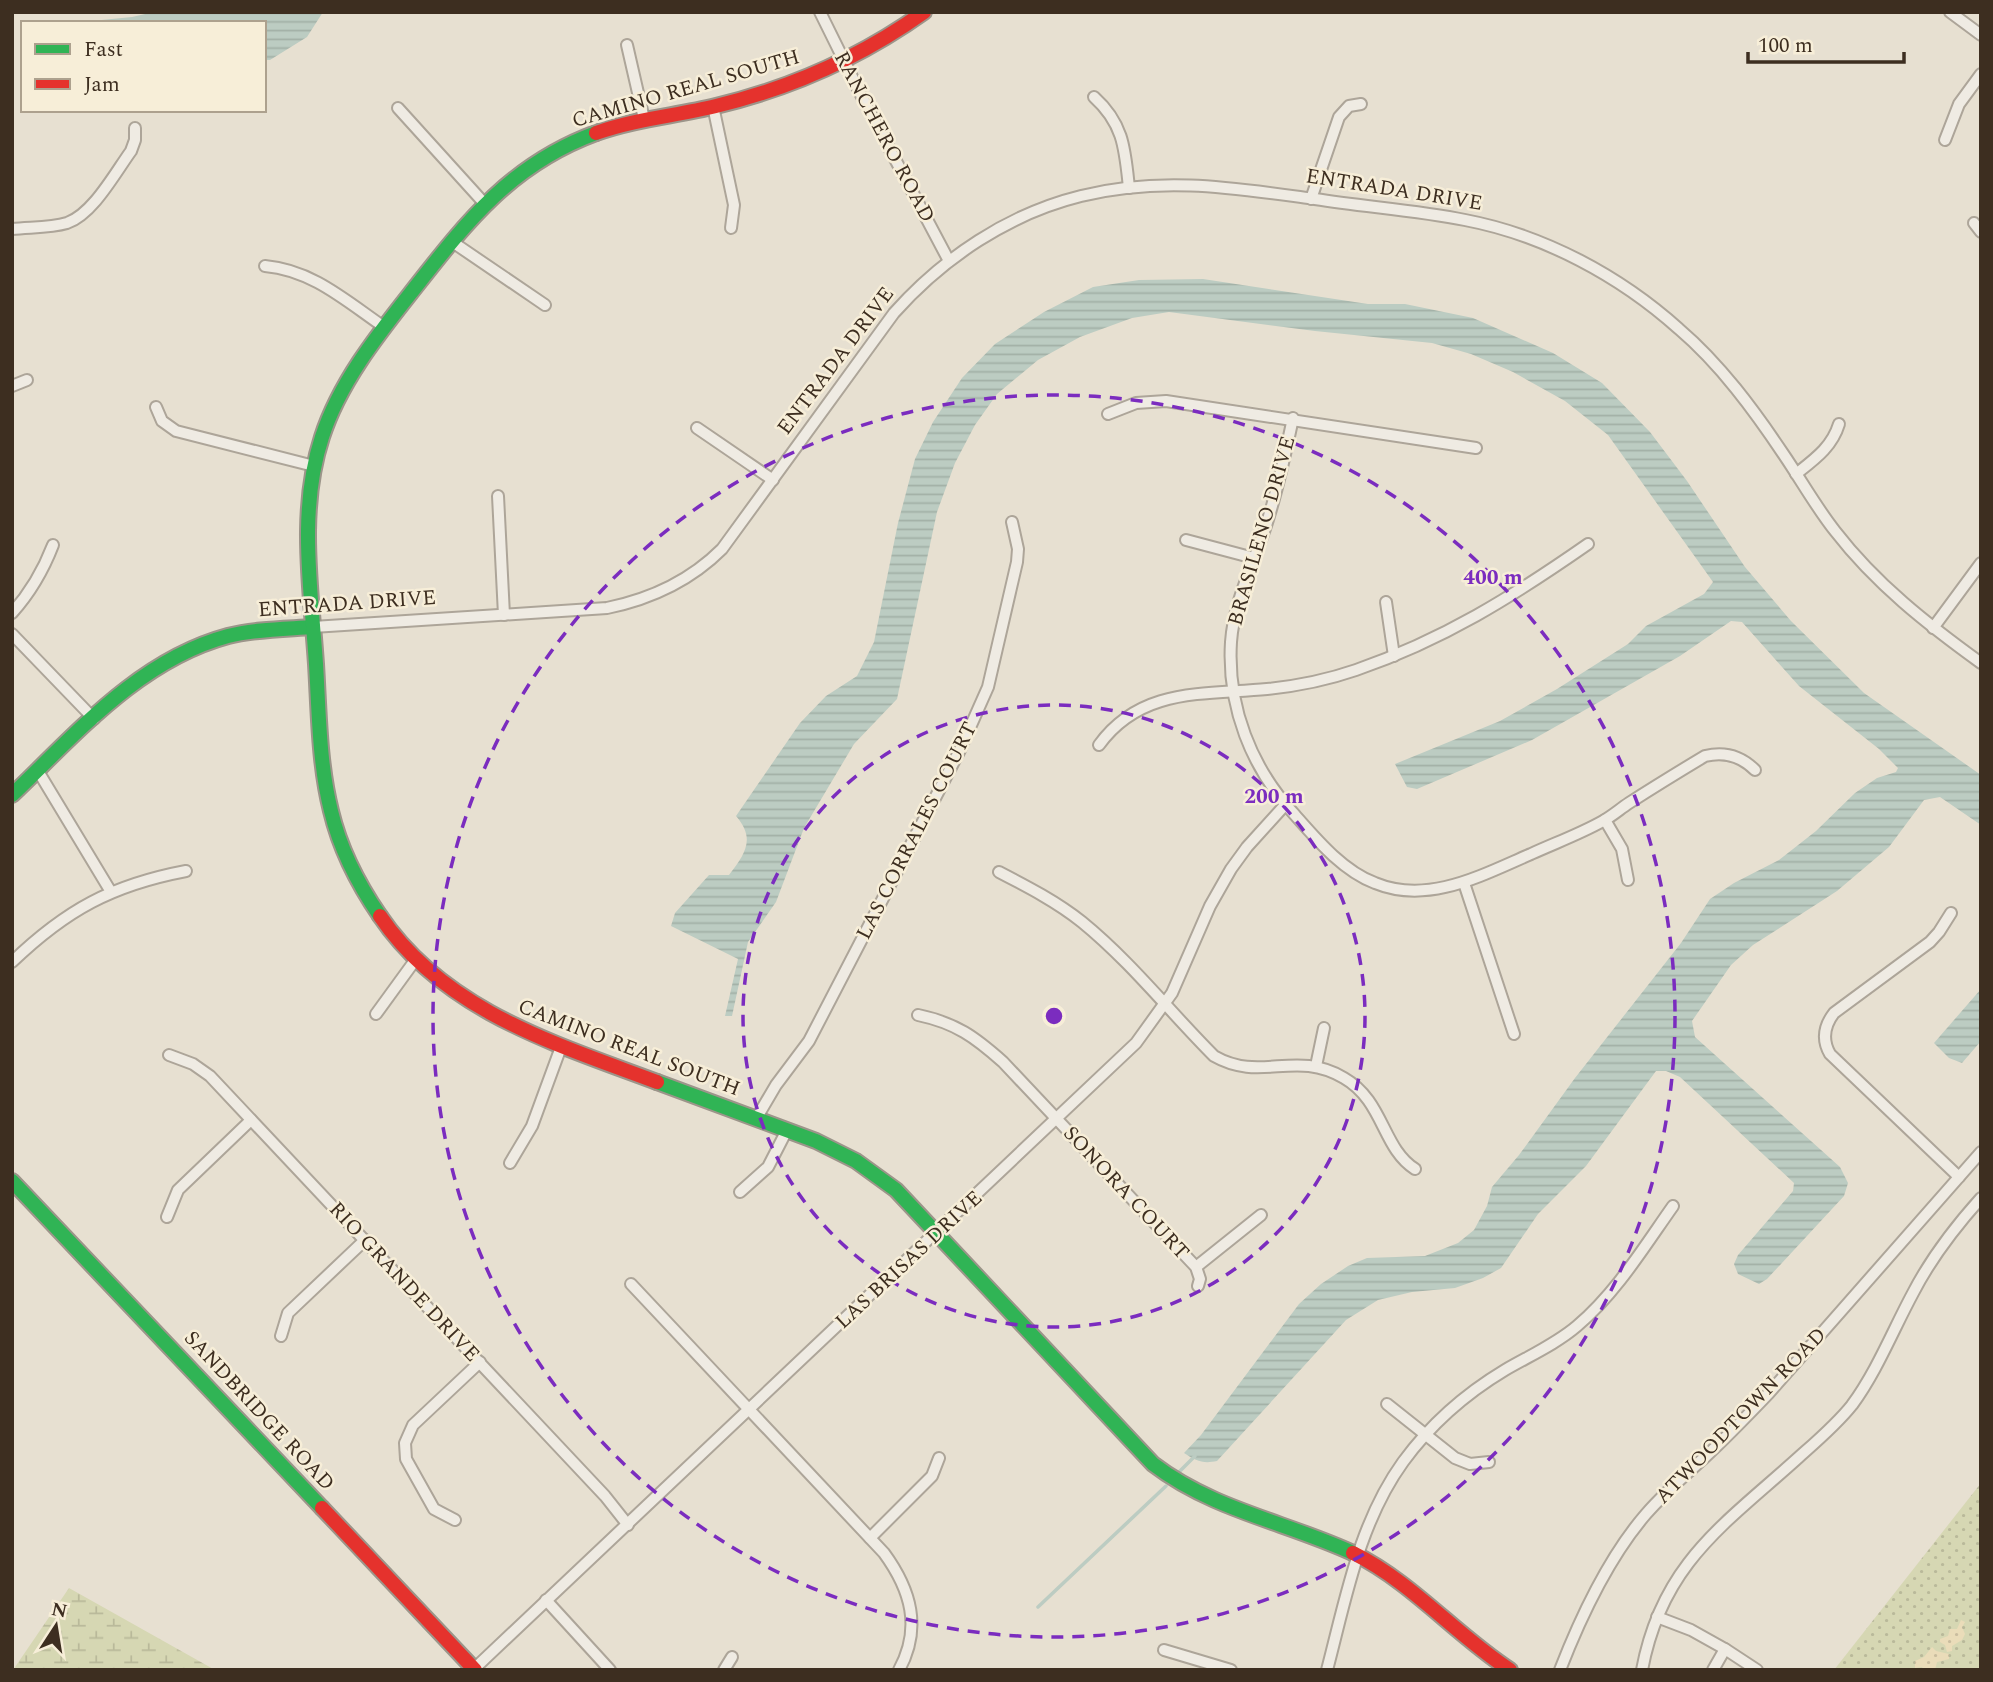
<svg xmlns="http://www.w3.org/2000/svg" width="1993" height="1682" font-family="Spectral,serif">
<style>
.grass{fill:url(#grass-dots)}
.wetland{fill:url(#wetland-marsh)}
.sand{fill:url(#sand-dots)}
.water{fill:url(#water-rules)}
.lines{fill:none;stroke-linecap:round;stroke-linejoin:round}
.stream{stroke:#bcccc2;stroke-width:3.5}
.street-casing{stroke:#ada599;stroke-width:14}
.fast-casing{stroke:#9c958a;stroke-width:18}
.jam-casing{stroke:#9c958a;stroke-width:18}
.street{stroke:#efebe3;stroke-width:10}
.fast{stroke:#30b455;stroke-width:14}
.jam{stroke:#e5322d;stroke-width:14}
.ring{fill:none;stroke:#7b2cbf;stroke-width:3.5;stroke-dasharray:12 9}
.labels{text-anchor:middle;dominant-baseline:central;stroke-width:5;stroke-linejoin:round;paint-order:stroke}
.street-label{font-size:21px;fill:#3d2e20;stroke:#f7eed8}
.centre{fill:#7b2cbf;stroke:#f7eed8;stroke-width:3.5}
.ring-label{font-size:21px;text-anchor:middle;font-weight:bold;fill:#7b2cbf;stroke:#f7eed8;stroke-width:5;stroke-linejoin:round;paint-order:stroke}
</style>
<defs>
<pattern id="grass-dots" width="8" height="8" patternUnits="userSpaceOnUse" patternTransform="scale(1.75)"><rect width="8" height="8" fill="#d6d7b3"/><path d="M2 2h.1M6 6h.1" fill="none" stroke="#b9b99a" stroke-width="1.8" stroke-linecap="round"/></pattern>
<pattern id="wetland-marsh" width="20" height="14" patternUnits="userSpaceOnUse" patternTransform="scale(1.75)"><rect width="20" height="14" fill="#d6d7b3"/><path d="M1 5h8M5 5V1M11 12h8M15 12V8" fill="none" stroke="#b9b99a"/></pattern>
<pattern id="sand-dots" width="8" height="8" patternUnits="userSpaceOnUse" patternTransform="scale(1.75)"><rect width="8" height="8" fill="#eadcb9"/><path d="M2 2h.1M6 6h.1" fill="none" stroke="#cabd9f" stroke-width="1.8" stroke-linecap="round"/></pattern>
<pattern id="water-rules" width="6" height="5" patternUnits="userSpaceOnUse" patternTransform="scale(1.75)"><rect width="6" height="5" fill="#bcccc2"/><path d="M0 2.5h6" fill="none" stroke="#a2b0a6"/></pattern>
</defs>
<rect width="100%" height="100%" fill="#e7e0d1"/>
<path class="grass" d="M 1981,1483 L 1981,1670 L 1834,1670 Z"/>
<path class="wetland" d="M 69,1588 L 215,1670 L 13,1670 Z"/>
<g class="sand">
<path d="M 1961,1620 L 1965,1622 L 1962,1627 L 1965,1634 L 1962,1640 L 1952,1646 L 1952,1651 L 1947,1652 L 1945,1645 L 1940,1642 L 1940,1639 L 1948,1636 L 1950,1629 L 1957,1629 Z"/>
<path d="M 1932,1647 L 1936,1651 L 1949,1654 L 1949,1659 L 1937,1662 L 1935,1670 L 1924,1670 L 1922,1667 L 1915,1668 L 1915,1661 L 1924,1657 Z"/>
</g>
<g class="water">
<path d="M 154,12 L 323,12 L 307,37 L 270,60 L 264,60 L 264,23 L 71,23 L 132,17 Z"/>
<path d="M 1203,279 L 1368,304 L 1405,304 L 1473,318 L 1553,353 L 1602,383 L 1650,432 L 1687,481 L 1745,567 L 1791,621 L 1864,693 L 1981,775 L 1981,825 L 1940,797 L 1924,800 L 1889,847 L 1837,891 L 1753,945 L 1731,965 L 1692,1021 L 1695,1037 L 1840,1167 L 1848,1183 L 1844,1196 L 1767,1279 L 1759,1284 L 1738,1274 L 1734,1264 L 1738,1255 L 1793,1191 L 1794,1183 L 1680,1077 L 1666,1071 L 1656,1071 L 1586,1166 L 1538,1214 L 1501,1268 L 1483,1278 L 1455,1288 L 1412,1292 L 1378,1300 L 1346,1320 L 1217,1461 C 1203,1464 1196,1461 1184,1453 L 1201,1435 L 1299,1304 L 1321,1284 L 1348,1266 L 1367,1258 L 1425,1256 L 1458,1243 L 1474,1230 L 1487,1206 L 1492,1187 L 1519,1155 L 1575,1078 L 1681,943 L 1710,899 L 1734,883 L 1779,860 L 1816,831 L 1855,793 L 1877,778 L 1896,772 L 1898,768 L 1879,749 L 1799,686 L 1742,622 L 1731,621 L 1680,656 L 1532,740 L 1417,789 L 1407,787 L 1395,764 L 1500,721 L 1557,689 L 1628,644 L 1646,626 L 1704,594 L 1713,582 L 1608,435 L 1565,401 L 1513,372 L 1471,354 L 1432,343 L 1315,331 L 1169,312 L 1132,318 L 1080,337 L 1038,360 L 997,394 L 975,425 L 955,463 L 937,512 L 897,699 L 854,744 L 804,828 L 776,902 L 748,942 L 732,1016 L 725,1016 L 738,959 L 671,926 L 675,913 L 709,875 L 729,875 C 745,854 756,839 736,816 L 800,723 L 826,696 L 857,676 L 874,642 L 898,523 L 915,459 L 933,422 L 962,378 L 995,344 L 1044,312 L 1093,287 L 1139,280 Z"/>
<path d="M 1981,989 L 1981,1041 L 1962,1063 L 1949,1058 L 1934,1043 Z"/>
</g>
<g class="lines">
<g class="stream">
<path d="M 1179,1472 L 1195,1456"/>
<path d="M 1038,1607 L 1166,1486"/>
</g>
<g class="street-casing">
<g id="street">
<path d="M 820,12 L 860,93 L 949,261"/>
<path d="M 1950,12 L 1981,35"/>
<path d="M 627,45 L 644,119"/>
<path d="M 1094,97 C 1124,124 1125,150 1129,188"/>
<path d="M 713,106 L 734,205 L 731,228"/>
<path d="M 398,108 L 484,203"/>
<path d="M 1945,140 L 1959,104 L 1981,74"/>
<path d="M 1311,199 L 1339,117 L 1349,106 L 1361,104"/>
<path d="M 1974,223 L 1981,232"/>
<path d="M 12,229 C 30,227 50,228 67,223 C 93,214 115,173 131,151 L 135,140 L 135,128"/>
<path d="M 451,241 L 545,305"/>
<path d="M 265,266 C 312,270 346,301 384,327"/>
<path d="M 12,386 L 27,380"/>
<path d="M 156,407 L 162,421 L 176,431 L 314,466"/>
<path d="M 1108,414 L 1136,403 L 1166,401 L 1476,448"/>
<path d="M 1293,418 C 1286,451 1279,484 1269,516 C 1257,558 1234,598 1231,642 C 1227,706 1251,768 1295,815 C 1317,840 1343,871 1375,883 C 1428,905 1482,875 1531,854 C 1555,843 1580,834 1603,821 C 1612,816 1620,809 1629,803 C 1654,787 1680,771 1705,756 C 1725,751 1741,756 1755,770"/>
<path d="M 697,428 L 773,480"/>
<path d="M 1796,474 C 1815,459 1832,447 1839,424"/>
<path d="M 498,496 L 504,615"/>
<path d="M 1186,540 L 1254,558"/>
<path d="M 1386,602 L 1394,656"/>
<path d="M 12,613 C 30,593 43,571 53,545"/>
<path d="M 313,627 L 607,608 C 651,599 690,581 722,549 L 894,313 C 943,258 1008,214 1081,196 C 1162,176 1234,188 1315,199 C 1365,207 1416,210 1465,220 C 1544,235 1620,276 1679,329 C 1720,364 1754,410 1784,455 C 1801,480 1816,507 1835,531 C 1876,584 1927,624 1981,663"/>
<path d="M 1933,628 L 1981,563"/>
<path d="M 12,634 L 94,719"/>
<path d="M 1099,745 C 1141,687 1204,695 1267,689 C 1297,686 1327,680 1356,670 C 1443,640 1512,597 1588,544"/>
<path d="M 38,771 L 111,892"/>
<path d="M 1605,820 L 1622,849 L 1628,880"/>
<path d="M 999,872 C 1028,887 1057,902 1082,922 C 1131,962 1170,1012 1214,1056 C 1261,1083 1295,1049 1344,1078 C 1384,1101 1382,1148 1415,1169"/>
<path d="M 1464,883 L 1514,1034"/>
<path d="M 1951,913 L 1939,932 L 1930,942 L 1834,1013 C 1824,1026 1822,1040 1830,1054 L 1959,1177"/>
<path d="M 12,962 C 66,910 112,885 186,871"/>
<path d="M 376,1014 L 416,959"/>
<path d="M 918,1015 C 956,1023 975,1037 1003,1062 L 1196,1267 L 1200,1279 L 1198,1286"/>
<path d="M 169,1055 L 193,1064 L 210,1076 L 605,1496 L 628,1525"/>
<path d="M 1316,1066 L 1324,1028"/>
<path d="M 756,1119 L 776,1085 L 809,1041 L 960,750 L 988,687 L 1017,562 L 1018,549 L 1012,522"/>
<path d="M 510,1163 L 532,1126 L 561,1047"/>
<path d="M 740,1192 L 768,1167 L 787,1130"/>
<path d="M 167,1217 L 178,1190 L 251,1120"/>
<path d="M 1196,1267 L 1261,1215"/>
<path d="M 631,1284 L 884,1553 C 911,1590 922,1628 899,1670"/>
<path d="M 281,1336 L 288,1313 L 365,1240"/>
<path d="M 1387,1404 L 1455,1458 L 1470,1464 L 1489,1462"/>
<path d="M 455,1520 L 434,1509 L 406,1459 L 405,1443 L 413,1425 L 480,1362"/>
<path d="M 870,1538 L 932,1476 L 939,1458"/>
<path d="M 546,1600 L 610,1670"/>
<path d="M 1657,1617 L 1691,1630 L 1725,1649"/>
<path d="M 1164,1650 L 1231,1670"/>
<path d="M 474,1669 L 1136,1043 L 1172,993 L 1210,906 L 1231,869 L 1247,847 L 1285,805"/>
<path d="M 724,1670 L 732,1657"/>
<path d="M 1327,1670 C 1346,1598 1359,1523 1403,1462 C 1430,1425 1465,1394 1505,1370 C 1529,1356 1556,1344 1577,1326 C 1616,1293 1644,1247 1673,1206"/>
<path d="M 1560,1670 C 1581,1616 1608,1558 1646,1514 C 1664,1493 1684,1476 1704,1458 C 1727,1437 1748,1415 1769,1393 L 1981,1152"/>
<path d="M 1642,1670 C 1662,1563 1725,1524 1799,1457 C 1817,1441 1837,1424 1852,1405 C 1877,1371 1893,1330 1913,1293 C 1931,1258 1955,1227 1981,1198"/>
<path d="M 1713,1670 L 1725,1649 L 1757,1670"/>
</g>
</g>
<g class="fast-casing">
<g id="fast">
<path d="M 12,795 C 76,734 139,660 228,636 C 256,629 285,629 313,627"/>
<path d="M 380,916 C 358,884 340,849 331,811 C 319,763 319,713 316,664 C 311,589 298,510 322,437 C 339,384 376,337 410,294 C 465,224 509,165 596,133"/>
<path d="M 657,1082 L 816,1141 L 856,1161 L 896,1190 L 1153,1464 C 1213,1510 1286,1522 1353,1553"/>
<path d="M 12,1181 L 322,1508"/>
</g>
</g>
<g class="jam-casing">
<g id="jam">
<path d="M 596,133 C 635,119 675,116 716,106 C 791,88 861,57 924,12"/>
<path d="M 380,916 C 444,1011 556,1044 657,1082"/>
<path d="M 322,1508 L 475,1670"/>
<path d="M 1353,1553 C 1412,1582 1456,1635 1510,1670"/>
</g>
</g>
<use href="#street" class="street"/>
<use href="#fast" class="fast"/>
<use href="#jam" class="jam"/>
</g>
<g class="ring">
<circle cx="1054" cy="1016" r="311"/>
<circle cx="1054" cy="1016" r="621"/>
</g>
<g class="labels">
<g class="street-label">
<text transform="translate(686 89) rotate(-16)">CAMINO REAL SOUTH</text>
<text transform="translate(884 137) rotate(62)">RANCHERO ROAD</text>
<text transform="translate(1394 190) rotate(9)">ENTRADA DRIVE</text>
<text transform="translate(836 361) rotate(-53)">ENTRADA DRIVE</text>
<text transform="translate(1262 531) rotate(-74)">BRASILENO DRIVE</text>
<text transform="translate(347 604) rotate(-4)">ENTRADA DRIVE</text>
<text transform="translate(917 831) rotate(-63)">LAS CORRALES COURT</text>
<text transform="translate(629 1048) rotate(21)">CAMINO REAL SOUTH</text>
<text transform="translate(1126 1193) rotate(47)">SONORA COURT</text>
<text transform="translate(909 1260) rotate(-43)">LAS BRISAS DRIVE</text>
<text transform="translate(404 1282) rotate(47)">RIO GRANDE DRIVE</text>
<text transform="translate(259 1411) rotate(47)">SANDBRIDGE ROAD</text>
<text transform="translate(1741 1416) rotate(-46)">ATWOODTOWN ROAD</text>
</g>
</g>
<circle cx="1054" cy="1016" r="10" class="centre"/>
<g class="ring-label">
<text x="1493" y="584">400 m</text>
<text x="1274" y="803">200 m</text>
</g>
<rect width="1993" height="1682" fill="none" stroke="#3d2e20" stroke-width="28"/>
<rect x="21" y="21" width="245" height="91" fill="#f7eed8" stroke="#ada18e" stroke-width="2"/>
<rect x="35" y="44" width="35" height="10" fill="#30b455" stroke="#ada18e" stroke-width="2"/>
<text x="84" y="56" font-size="21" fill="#3d2e20">Fast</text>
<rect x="35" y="79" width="35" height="10" fill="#e5322d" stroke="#ada18e" stroke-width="2"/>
<text x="84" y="91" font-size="21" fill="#3d2e20">Jam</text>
<g transform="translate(56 1626) rotate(12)" stroke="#f7eed8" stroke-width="5" paint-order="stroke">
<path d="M0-5L12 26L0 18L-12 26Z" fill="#3d2e20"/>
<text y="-10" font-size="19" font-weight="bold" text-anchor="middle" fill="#3d2e20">N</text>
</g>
<path d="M1748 52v10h156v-10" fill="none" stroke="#3d2e20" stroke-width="3.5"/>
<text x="1758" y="52" font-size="21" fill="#3d2e20" stroke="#f7eed8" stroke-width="5" paint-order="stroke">100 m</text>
</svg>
